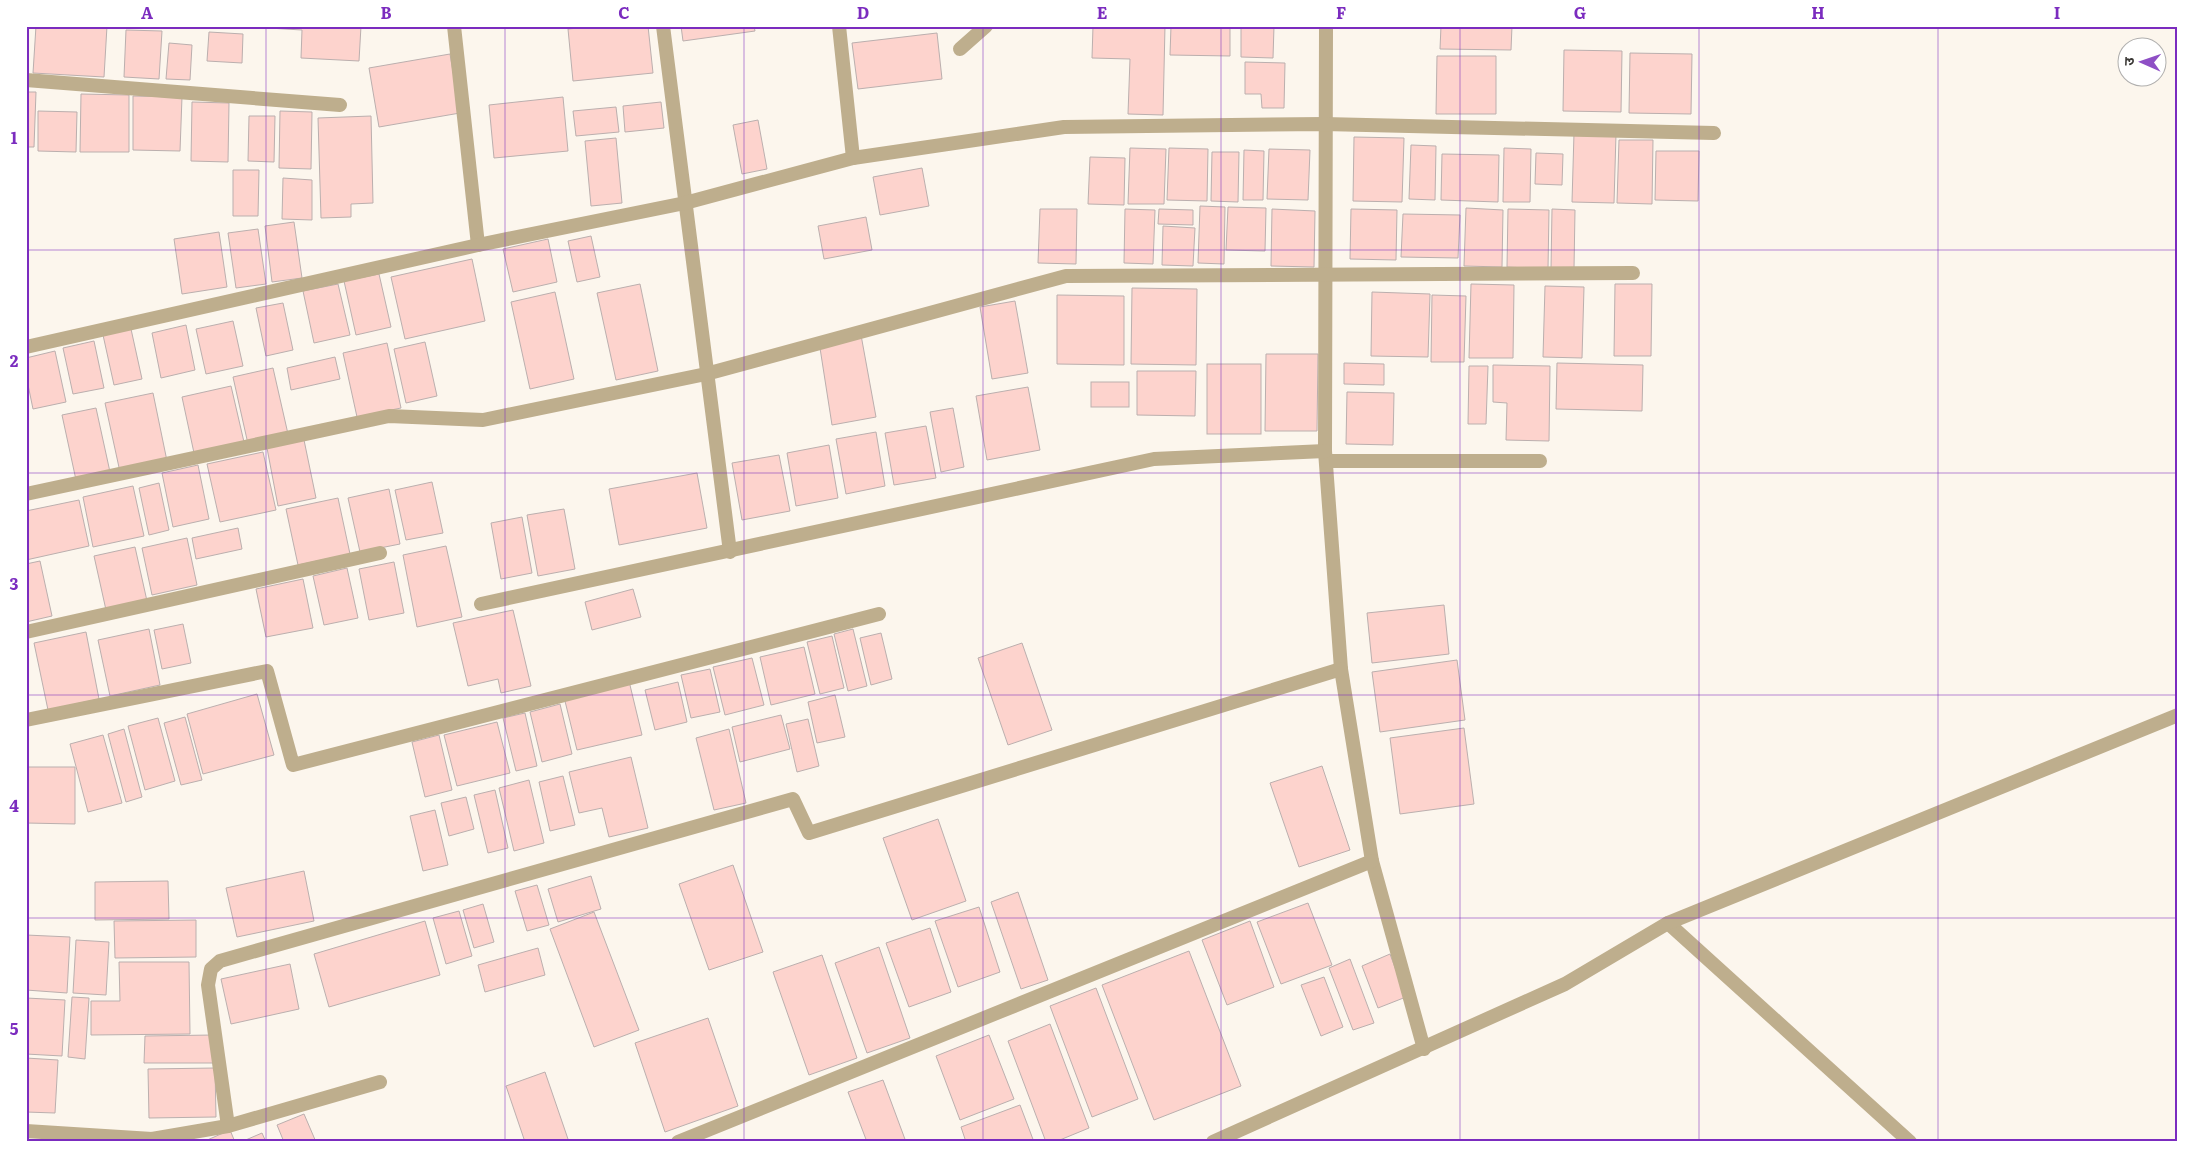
<svg xmlns="http://www.w3.org/2000/svg" width="2204" height="1168" font-family="Literata,'Noto Sans Devanagari',serif">
<style>
.building{fill:#fdd3cd;stroke:#bbafae}
.lines{fill:none;stroke-linecap:round;stroke-linejoin:round}
.minor{stroke:#beae8d;stroke-width:14}
.grid{fill:none;stroke:#7b2cbf;stroke-width:1;stroke-opacity:0.55}
.neatline{fill:none;stroke:#7b2cbf;stroke-width:2}
.grid-label{font-size:16px;text-anchor:middle;font-weight:bold;fill:#7b2cbf}
</style>
<rect width="100%" height="100%" fill="#fcf6ed"/>
<g class="building">
<path d="M 36,26 L 107,26 L 104,77 L 33,73 Z"/>
<path d="M 361,26 L 359,61 L 301,58 L 302,30 L 251,27 Z"/>
<path d="M 599,26 L 648,26 L 653,73 L 573,81 L 568,29 Z"/>
<path d="M 681,26 L 754,26 L 755,31 L 683,41 Z"/>
<path d="M 1093,26 L 1165,26 L 1163,115 L 1128,114 L 1130,59 L 1092,58 Z"/>
<path d="M 1171,26 L 1230,26 L 1230,56 L 1170,55 Z"/>
<path d="M 1241,26 L 1274,26 L 1273,58 L 1241,57 Z"/>
<path d="M 1441,26 L 1512,26 L 1511,50 L 1440,49 Z"/>
<path d="M 126,30 L 162,31 L 159,79 L 124,77 Z"/>
<path d="M 209,32 L 243,34 L 242,63 L 207,61 Z"/>
<path d="M 937,33 L 942,79 L 858,89 L 852,43 Z"/>
<path d="M 169,43 L 192,45 L 190,80 L 166,79 Z"/>
<path d="M 1564,50 L 1622,51 L 1621,112 L 1563,111 Z"/>
<path d="M 1630,53 L 1692,54 L 1691,114 L 1629,113 Z"/>
<path d="M 450,54 L 460,113 L 379,127 L 369,68 Z"/>
<path d="M 1437,56 L 1496,56 L 1496,114 L 1436,114 Z"/>
<path d="M 1245,62 L 1285,63 L 1284,108 L 1262,108 L 1261,94 L 1245,94 Z"/>
<path d="M 26,92 L 36,92 L 34,147 L 26,147 Z"/>
<path d="M 81,94 L 129,95 L 129,152 L 80,152 Z"/>
<path d="M 133,96 L 182,97 L 180,151 L 133,150 Z"/>
<path d="M 563,97 L 568,151 L 494,158 L 489,105 Z"/>
<path d="M 192,102 L 229,103 L 228,162 L 191,161 Z"/>
<path d="M 661,102 L 664,128 L 625,132 L 623,106 Z"/>
<path d="M 616,107 L 619,132 L 576,136 L 573,111 Z"/>
<path d="M 38,111 L 77,112 L 76,152 L 38,151 Z"/>
<path d="M 280,111 L 312,112 L 311,169 L 279,168 Z"/>
<path d="M 249,116 L 275,116 L 274,162 L 248,161 Z"/>
<path d="M 371,116 L 373,203 L 351,204 L 351,217 L 321,218 L 318,118 Z"/>
<path d="M 758,120 L 767,169 L 742,174 L 733,125 Z"/>
<path d="M 1574,133 L 1616,134 L 1614,203 L 1572,202 Z"/>
<path d="M 1354,137 L 1404,138 L 1402,202 L 1353,201 Z"/>
<path d="M 616,138 L 622,203 L 591,206 L 585,141 Z"/>
<path d="M 1619,140 L 1653,140 L 1652,204 L 1617,203 Z"/>
<path d="M 1411,145 L 1436,146 L 1435,200 L 1409,199 Z"/>
<path d="M 1130,148 L 1166,149 L 1164,204 L 1128,204 Z"/>
<path d="M 1169,148 L 1208,149 L 1207,201 L 1167,200 Z"/>
<path d="M 1504,148 L 1531,149 L 1530,202 L 1503,202 Z"/>
<path d="M 1269,149 L 1310,150 L 1308,200 L 1267,199 Z"/>
<path d="M 1244,150 L 1264,151 L 1263,200 L 1243,200 Z"/>
<path d="M 1656,151 L 1699,151 L 1698,201 L 1655,200 Z"/>
<path d="M 1212,152 L 1239,152 L 1238,202 L 1211,201 Z"/>
<path d="M 1536,153 L 1563,154 L 1562,185 L 1535,184 Z"/>
<path d="M 1442,154 L 1499,155 L 1498,202 L 1441,200 Z"/>
<path d="M 1090,157 L 1125,158 L 1124,205 L 1088,204 Z"/>
<path d="M 922,168 L 929,206 L 880,215 L 873,177 Z"/>
<path d="M 233,170 L 259,170 L 258,216 L 233,216 Z"/>
<path d="M 283,178 L 312,180 L 312,220 L 282,219 Z"/>
<path d="M 1200,206 L 1225,207 L 1224,264 L 1198,263 Z"/>
<path d="M 1228,207 L 1266,208 L 1265,251 L 1226,250 Z"/>
<path d="M 1466,208 L 1503,210 L 1502,267 L 1464,266 Z"/>
<path d="M 1040,209 L 1077,209 L 1076,264 L 1038,263 Z"/>
<path d="M 1125,209 L 1155,210 L 1153,264 L 1124,263 Z"/>
<path d="M 1159,209 L 1193,210 L 1193,225 L 1158,224 Z"/>
<path d="M 1272,209 L 1315,211 L 1314,267 L 1271,266 Z"/>
<path d="M 1351,209 L 1397,210 L 1396,260 L 1350,259 Z"/>
<path d="M 1508,209 L 1549,210 L 1548,269 L 1507,267 Z"/>
<path d="M 1552,209 L 1575,210 L 1574,269 L 1551,269 Z"/>
<path d="M 1403,214 L 1460,215 L 1458,258 L 1401,257 Z"/>
<path d="M 866,217 L 872,250 L 824,259 L 818,226 Z"/>
<path d="M 294,222 L 302,278 L 272,282 L 265,226 Z"/>
<path d="M 1163,226 L 1195,228 L 1193,266 L 1162,265 Z"/>
<path d="M 258,229 L 266,284 L 236,288 L 228,233 Z"/>
<path d="M 219,232 L 227,287 L 182,294 L 174,239 Z"/>
<path d="M 591,236 L 600,277 L 577,282 L 568,241 Z"/>
<path d="M 548,239 L 557,282 L 513,292 L 503,249 Z"/>
<path d="M 472,259 L 485,321 L 405,339 L 391,277 Z"/>
<path d="M 379,274 L 391,327 L 356,335 L 344,281 Z"/>
<path d="M 338,284 L 350,335 L 314,343 L 303,291 Z"/>
<path d="M 640,284 L 658,371 L 616,380 L 597,293 Z"/>
<path d="M 1471,284 L 1514,285 L 1513,358 L 1469,358 Z"/>
<path d="M 1615,284 L 1652,284 L 1651,356 L 1614,356 Z"/>
<path d="M 1545,286 L 1584,287 L 1582,358 L 1543,357 Z"/>
<path d="M 1132,288 L 1197,289 L 1196,365 L 1131,364 Z"/>
<path d="M 555,292 L 574,379 L 530,389 L 511,302 Z"/>
<path d="M 1372,292 L 1430,294 L 1428,357 L 1371,356 Z"/>
<path d="M 1057,295 L 1124,296 L 1124,365 L 1057,364 Z"/>
<path d="M 1432,295 L 1466,296 L 1464,362 L 1431,362 Z"/>
<path d="M 1015,301 L 1028,373 L 992,379 L 980,307 Z"/>
<path d="M 283,303 L 293,350 L 266,356 L 256,308 Z"/>
<path d="M 233,321 L 243,366 L 206,374 L 196,329 Z"/>
<path d="M 186,325 L 195,370 L 161,378 L 152,333 Z"/>
<path d="M 131,329 L 142,379 L 114,385 L 103,335 Z"/>
<path d="M 861,335 L 876,417 L 832,425 L 820,348 Z"/>
<path d="M 94,341 L 104,388 L 73,394 L 63,348 Z"/>
<path d="M 425,342 L 437,396 L 406,403 L 394,349 Z"/>
<path d="M 387,343 L 401,408 L 357,417 L 343,353 Z"/>
<path d="M 55,351 L 66,402 L 33,409 L 26,375 L 26,358 Z"/>
<path d="M 1266,354 L 1318,354 L 1317,431 L 1265,431 Z"/>
<path d="M 335,357 L 340,379 L 291,390 L 287,368 Z"/>
<path d="M 1344,363 L 1384,364 L 1384,385 L 1344,384 Z"/>
<path d="M 1557,363 L 1643,365 L 1642,411 L 1556,409 Z"/>
<rect x="1207" y="364" width="54" height="70"/>
<path d="M 1493,365 L 1550,366 L 1549,441 L 1506,440 L 1507,403 L 1493,402 Z"/>
<path d="M 1469,366 L 1488,366 L 1486,424 L 1468,424 Z"/>
<path d="M 273,368 L 288,434 L 248,444 L 233,377 Z"/>
<path d="M 1137,371 L 1196,371 L 1195,416 L 1137,415 Z"/>
<rect x="1091" y="382" width="38" height="25"/>
<path d="M 231,386 L 244,442 L 194,453 L 182,397 Z"/>
<path d="M 1028,387 L 1040,450 L 987,460 L 976,396 Z"/>
<path d="M 1347,392 L 1394,393 L 1393,445 L 1346,444 Z"/>
<path d="M 153,393 L 167,461 L 120,472 L 105,403 Z"/>
<path d="M 96,408 L 110,472 L 76,480 L 62,415 Z"/>
<path d="M 953,408 L 964,467 L 941,472 L 930,412 Z"/>
<path d="M 926,426 L 936,478 L 894,485 L 885,433 Z"/>
<path d="M 876,432 L 885,486 L 846,494 L 836,439 Z"/>
<path d="M 304,440 L 316,498 L 278,506 L 267,448 Z"/>
<path d="M 829,445 L 838,498 L 796,506 L 787,453 Z"/>
<path d="M 263,452 L 276,510 L 220,522 L 207,464 Z"/>
<path d="M 779,455 L 790,511 L 742,520 L 732,463 Z"/>
<path d="M 198,465 L 209,519 L 173,527 L 162,473 Z"/>
<path d="M 697,473 L 707,528 L 619,545 L 609,489 Z"/>
<path d="M 432,482 L 443,533 L 406,540 L 395,490 Z"/>
<path d="M 159,483 L 169,530 L 149,535 L 139,488 Z"/>
<path d="M 133,486 L 144,536 L 93,547 L 83,497 Z"/>
<path d="M 389,489 L 400,544 L 360,552 L 348,498 Z"/>
<path d="M 338,498 L 350,554 L 298,565 L 286,509 Z"/>
<path d="M 79,500 L 89,546 L 26,560 L 26,511 Z"/>
<path d="M 564,509 L 575,569 L 538,576 L 527,515 Z"/>
<path d="M 522,517 L 532,573 L 501,579 L 491,523 Z"/>
<path d="M 238,528 L 242,549 L 196,559 L 192,538 Z"/>
<path d="M 187,538 L 197,585 L 152,595 L 142,548 Z"/>
<path d="M 446,546 L 462,617 L 417,627 L 403,555 Z"/>
<path d="M 135,547 L 147,601 L 106,610 L 94,556 Z"/>
<path d="M 40,561 L 52,616 L 26,622 L 26,564 Z"/>
<path d="M 394,562 L 404,613 L 369,620 L 359,569 Z"/>
<path d="M 347,568 L 358,618 L 324,625 L 313,576 Z"/>
<path d="M 303,579 L 313,628 L 266,637 L 256,589 Z"/>
<path d="M 633,589 L 641,617 L 592,630 L 585,602 Z"/>
<path d="M 1444,605 L 1449,654 L 1372,663 L 1367,613 Z"/>
<path d="M 513,610 L 531,686 L 501,693 L 498,679 L 468,686 L 453,623 Z"/>
<path d="M 183,624 L 191,663 L 162,669 L 154,630 Z"/>
<path d="M 149,629 L 160,685 L 110,696 L 98,640 Z"/>
<path d="M 853,629 L 867,686 L 848,691 L 834,634 Z"/>
<path d="M 86,632 L 99,699 L 48,710 L 34,643 Z"/>
<path d="M 881,633 L 892,679 L 871,685 L 860,638 Z"/>
<path d="M 832,636 L 844,688 L 820,694 L 807,642 Z"/>
<path d="M 1022,643 L 1052,730 L 1008,745 L 978,658 Z"/>
<path d="M 804,647 L 815,694 L 771,705 L 760,657 Z"/>
<path d="M 752,658 L 764,705 L 725,715 L 713,667 Z"/>
<path d="M 1457,660 L 1465,720 L 1380,732 L 1372,672 Z"/>
<path d="M 710,669 L 720,712 L 691,718 L 681,675 Z"/>
<path d="M 629,681 L 642,735 L 577,750 L 564,697 Z"/>
<path d="M 678,682 L 687,722 L 655,730 L 645,690 Z"/>
<path d="M 257,694 L 274,755 L 203,774 L 187,714 Z"/>
<path d="M 835,695 L 845,737 L 817,743 L 808,702 Z"/>
<path d="M 560,704 L 572,754 L 542,762 L 530,712 Z"/>
<path d="M 525,713 L 537,766 L 516,771 L 503,718 Z"/>
<path d="M 781,715 L 790,749 L 740,762 L 732,727 Z"/>
<path d="M 185,717 L 202,780 L 181,785 L 164,723 Z"/>
<path d="M 158,718 L 175,781 L 145,790 L 128,726 Z"/>
<path d="M 808,719 L 819,766 L 797,772 L 786,724 Z"/>
<path d="M 497,722 L 510,773 L 457,786 L 444,735 Z"/>
<path d="M 1464,728 L 1474,804 L 1400,814 L 1390,738 Z"/>
<path d="M 124,729 L 142,797 L 126,802 L 108,734 Z"/>
<path d="M 729,729 L 746,803 L 714,810 L 696,738 Z"/>
<path d="M 103,735 L 122,803 L 88,812 L 70,744 Z"/>
<path d="M 439,735 L 452,790 L 425,797 L 412,742 Z"/>
<path d="M 631,757 L 648,828 L 609,837 L 602,808 L 579,813 L 569,772 Z"/>
<path d="M 1322,766 L 1350,850 L 1299,867 L 1270,783 Z"/>
<path d="M 26,767 L 75,767 L 75,824 L 26,823 Z"/>
<path d="M 563,776 L 575,825 L 550,831 L 539,782 Z"/>
<path d="M 529,780 L 544,843 L 514,851 L 499,788 Z"/>
<path d="M 495,790 L 508,848 L 488,853 L 474,795 Z"/>
<path d="M 466,797 L 474,829 L 449,836 L 441,803 Z"/>
<path d="M 435,810 L 448,865 L 423,871 L 410,816 Z"/>
<path d="M 938,819 L 966,901 L 912,920 L 883,838 Z"/>
<path d="M 733,865 L 763,952 L 709,970 L 679,884 Z"/>
<path d="M 304,871 L 314,921 L 237,937 L 226,888 Z"/>
<path d="M 591,876 L 601,909 L 558,922 L 548,889 Z"/>
<path d="M 168,881 L 169,919 L 95,920 L 95,882 Z"/>
<path d="M 537,885 L 549,925 L 527,931 L 515,891 Z"/>
<path d="M 1018,892 L 1048,980 L 1021,989 L 991,902 Z"/>
<path d="M 1308,903 L 1332,965 L 1281,984 L 1257,922 Z"/>
<path d="M 483,904 L 494,942 L 474,948 L 463,910 Z"/>
<path d="M 979,907 L 1000,972 L 958,987 L 935,921 Z"/>
<path d="M 459,911 L 472,956 L 446,964 L 433,918 Z"/>
<path d="M 594,912 L 639,1030 L 594,1047 L 550,929 Z"/>
<path d="M 196,920 L 196,957 L 115,958 L 114,921 Z"/>
<path d="M 425,921 L 440,975 L 329,1007 L 314,954 Z"/>
<path d="M 1250,921 L 1274,987 L 1227,1005 L 1202,940 Z"/>
<path d="M 930,928 L 951,992 L 909,1007 L 886,943 Z"/>
<path d="M 26,935 L 70,937 L 67,993 L 26,990 Z"/>
<path d="M 76,940 L 109,942 L 106,995 L 73,993 Z"/>
<path d="M 879,947 L 910,1038 L 867,1053 L 835,963 Z"/>
<path d="M 538,948 L 545,975 L 485,992 L 478,965 Z"/>
<path d="M 1189,951 L 1241,1086 L 1154,1120 L 1102,985 Z"/>
<path d="M 1390,954 L 1406,997 L 1378,1008 L 1362,966 Z"/>
<path d="M 822,955 L 857,1058 L 809,1075 L 773,972 Z"/>
<path d="M 1350,959 L 1374,1023 L 1353,1030 L 1329,968 Z"/>
<path d="M 119,962 L 189,962 L 190,1034 L 91,1035 L 91,1001 L 120,1001 Z"/>
<path d="M 290,964 L 299,1009 L 231,1024 L 221,979 Z"/>
<path d="M 1324,977 L 1343,1027 L 1321,1036 L 1301,985 Z"/>
<path d="M 1096,988 L 1138,1099 L 1092,1117 L 1050,1006 Z"/>
<path d="M 72,997 L 89,998 L 85,1059 L 68,1057 Z"/>
<path d="M 26,998 L 65,1000 L 62,1056 L 26,1054 Z"/>
<path d="M 708,1018 L 738,1106 L 665,1132 L 635,1043 Z"/>
<path d="M 1050,1024 L 1089,1128 L 1055,1142 L 1046,1142 L 1008,1041 Z"/>
<path d="M 213,1035 L 213,1063 L 144,1063 L 145,1036 Z"/>
<path d="M 989,1035 L 1014,1099 L 960,1120 L 936,1056 Z"/>
<path d="M 26,1058 L 58,1060 L 55,1113 L 26,1112 Z"/>
<path d="M 215,1068 L 216,1117 L 149,1118 L 148,1069 Z"/>
<path d="M 545,1072 L 569,1142 L 525,1142 L 506,1086 Z"/>
<path d="M 883,1080 L 906,1142 L 867,1142 L 848,1092 Z"/>
<path d="M 1020,1105 L 1034,1142 L 966,1142 L 961,1127 Z"/>
<path d="M 304,1114 L 316,1142 L 284,1142 L 277,1125 Z"/>
<path d="M 230,1130 L 235,1142 L 205,1142 L 205,1141 Z"/>
<path d="M 262,1133 L 266,1142 L 241,1142 Z"/>
</g>
<g class="lines">
<g class="minor">
<path d="M 454,26 L 478,245"/>
<path d="M 663,26 L 730,552"/>
<path d="M 839,26 L 853,158"/>
<path d="M 1326,26 L 1325,451 L 1341,669 L 1372,861 L 1424,1049"/>
<path d="M 960,49 L 986,26"/>
<path d="M 26,80 L 340,105"/>
<path d="M 26,347 L 478,245 L 685,203 L 853,158 L 1064,127 L 1324,124 L 1714,133"/>
<path d="M 1326,461 L 1540,461"/>
<path d="M 26,494 L 389,416 L 483,420 L 706,374 L 1066,276 L 1633,273"/>
<path d="M 481,604 L 1154,459 L 1325,451"/>
<path d="M 26,632 L 380,553"/>
<path d="M 26,720 L 267,671 L 293,765 L 879,614"/>
<path d="M 1668,923 L 1910,1142"/>
<path d="M 228,1126 L 208,985 L 211,969 L 220,961 L 793,799 L 809,833 L 1341,669"/>
<path d="M 26,1131 L 152,1139 L 228,1126 L 380,1082"/>
<path d="M 678,1142 L 1372,861"/>
<path d="M 1213,1142 L 1565,984 L 1668,923 L 2178,715"/>
</g>
</g>
<path class="grid" d="M 266,26 L 266,1142M 505,26 L 505,1142M 744,26 L 744,1142M 983,26 L 983,1142M 1221,26 L 1221,1142M 1460,26 L 1460,1142M 1699,26 L 1699,1142M 1938,26 L 1938,1142M 26,250 L 2178,250M 26,473 L 2178,473M 26,695 L 2178,695M 26,918 L 2178,918"/>
<rect width="2204" height="1168" fill="none" stroke="#ffffff" stroke-width="55"/>
<g transform="translate(2142 62) rotate(272)"><circle r="24" fill="#ffffff" stroke="#b0afae"/>
<path d="M0-4L9 19L0 12L-9 19Z" fill="#8e4fc5"/>
<text y="-8" font-size="14" font-weight="bold" text-anchor="middle" fill="#3a3835">उ</text>
</g>
<rect x="28" y="28" width="2148" height="1112" class="neatline"/>
<g class="grid-label">
<text x="147" y="19">A</text>
<text x="386" y="19">B</text>
<text x="624" y="19">C</text>
<text x="863" y="19">D</text>
<text x="1102" y="19">E</text>
<text x="1341" y="19">F</text>
<text x="1580" y="19">G</text>
<text x="1818" y="19">H</text>
<text x="2057" y="19">I</text>
<text x="14" y="144">1</text>
<text x="14" y="367">2</text>
<text x="14" y="590">3</text>
<text x="14" y="812">4</text>
<text x="14" y="1035">5</text>
</g>
</svg>
